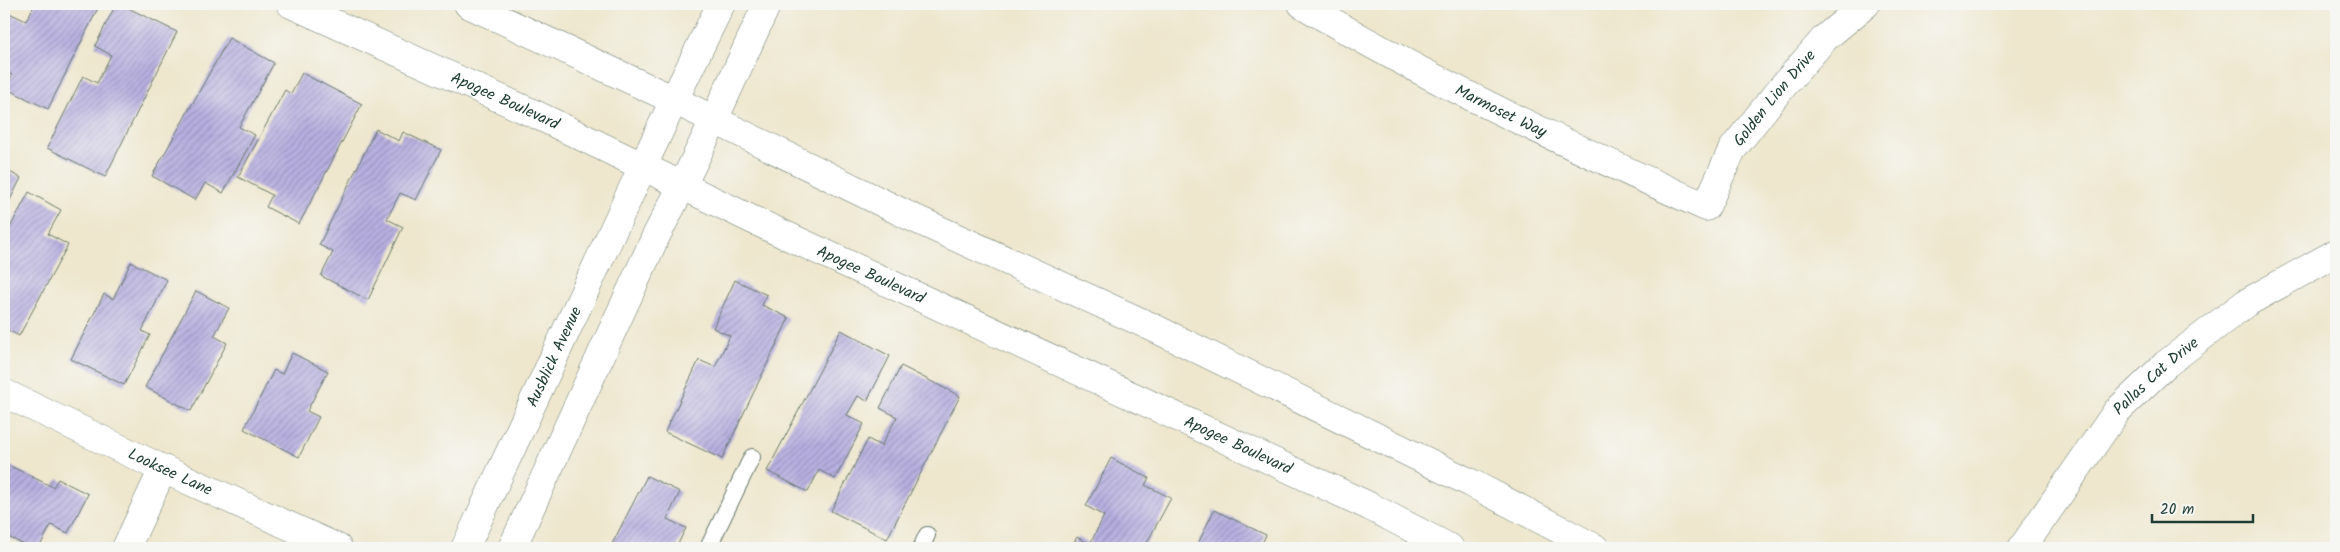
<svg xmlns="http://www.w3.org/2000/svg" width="2340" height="552" font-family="Kalam,sans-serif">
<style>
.building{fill:url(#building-hatch)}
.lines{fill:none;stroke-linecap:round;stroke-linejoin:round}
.service-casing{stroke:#67786a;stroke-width:18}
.minor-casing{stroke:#67786a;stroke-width:29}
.tertiary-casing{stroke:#67786a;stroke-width:29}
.service{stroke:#fff;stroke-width:16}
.minor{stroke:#fff;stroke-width:28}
.tertiary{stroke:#fff;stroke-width:28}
.labels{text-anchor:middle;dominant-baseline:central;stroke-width:4.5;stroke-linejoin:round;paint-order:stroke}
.street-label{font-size:16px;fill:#1f3d34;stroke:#f6f6f2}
</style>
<defs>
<pattern id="building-hatch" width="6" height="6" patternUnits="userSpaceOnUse" patternTransform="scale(1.25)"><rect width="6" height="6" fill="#b8b0e1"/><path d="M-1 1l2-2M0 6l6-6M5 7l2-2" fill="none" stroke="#9590b7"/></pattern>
</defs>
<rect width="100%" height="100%" fill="#f6f6f2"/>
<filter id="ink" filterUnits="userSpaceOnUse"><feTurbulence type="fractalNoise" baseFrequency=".02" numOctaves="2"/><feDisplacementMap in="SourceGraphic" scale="10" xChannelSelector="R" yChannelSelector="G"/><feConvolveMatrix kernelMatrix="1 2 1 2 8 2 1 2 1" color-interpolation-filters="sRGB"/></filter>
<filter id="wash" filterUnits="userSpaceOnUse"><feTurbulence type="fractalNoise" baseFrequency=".0096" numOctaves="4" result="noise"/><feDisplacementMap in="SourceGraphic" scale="20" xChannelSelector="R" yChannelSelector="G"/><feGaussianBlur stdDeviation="1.12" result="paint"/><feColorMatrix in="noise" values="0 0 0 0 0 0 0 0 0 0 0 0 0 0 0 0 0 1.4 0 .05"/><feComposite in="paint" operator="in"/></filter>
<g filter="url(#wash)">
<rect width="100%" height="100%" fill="#eee7ce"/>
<g id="blocks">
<g class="building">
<path d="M 35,4 L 100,4 L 48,109 L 5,88 L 12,75 L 4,71 L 4,18 L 7,12 L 26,21 Z"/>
<path d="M 116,4 L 120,4 L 177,32 L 105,177 L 47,148 L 83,76 L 97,83 L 111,55 L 95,46 Z"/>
<path d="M 229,38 L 274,63 L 239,127 L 255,135 L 223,193 L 205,183 L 195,200 L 152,176 Z"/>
<path d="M 302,73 L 362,104 L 299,224 L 266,207 L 272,195 L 238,177 L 285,90 L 291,94 Z"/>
<path d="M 376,129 L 399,141 L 403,132 L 441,150 L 416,200 L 400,193 L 387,219 L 403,227 L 368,300 L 321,276 L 333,252 L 319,245 Z"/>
<path d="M 4,169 L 21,178 L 4,212 Z"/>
<path d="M 29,192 L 61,210 L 48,234 L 68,245 L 19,336 L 4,328 L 4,239 Z"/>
<path d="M 131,262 L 167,280 L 142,331 L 150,335 L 124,385 L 71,359 L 104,294 L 113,299 Z"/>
<path d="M 735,280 L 767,295 L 762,305 L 789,318 L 722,459 L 665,432 L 699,360 L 715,367 L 730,336 L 713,328 Z"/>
<path d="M 196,291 L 229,308 L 214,336 L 227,343 L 191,411 L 145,387 Z"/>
<path d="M 841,330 L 890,356 L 867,401 L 858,396 L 847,415 L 864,424 L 835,479 L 819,470 L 808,492 L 767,471 Z"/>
<path d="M 292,353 L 328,371 L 307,411 L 319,417 L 299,457 L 244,429 L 274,370 L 282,374 Z"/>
<path d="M 901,366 L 960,396 L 887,539 L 831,511 L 868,439 L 881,446 L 897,417 L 880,408 Z"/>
<path d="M 1111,458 L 1149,478 L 1145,485 L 1171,498 L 1144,548 L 1071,548 L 1077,537 L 1090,544 L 1104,516 L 1086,506 Z"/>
<path d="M 4,463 L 53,487 L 58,479 L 88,494 L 68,533 L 51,525 L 39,548 L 31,548 L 4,535 Z"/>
<path d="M 647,476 L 680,492 L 667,519 L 686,528 L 676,548 L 610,548 Z"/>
<path d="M 1214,510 L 1266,535 L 1260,548 L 1196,548 Z"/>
</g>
</g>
</g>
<g filter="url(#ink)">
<use href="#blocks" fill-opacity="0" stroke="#67786a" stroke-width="1"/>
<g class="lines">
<g class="service-casing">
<g id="service">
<path d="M 708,548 L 752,457"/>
<path d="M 921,548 L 927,535"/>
</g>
</g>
<g class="minor-casing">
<g id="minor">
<path id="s1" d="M 1302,4 C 1431,82 1569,145 1706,207 L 1732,150 L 1777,93 L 1825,38 L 1866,4"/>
<path d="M 674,100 L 721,4"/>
<path d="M 714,120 L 767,4"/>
<path id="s2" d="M 4,393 L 163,469 L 338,548"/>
<path d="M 126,548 L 163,469"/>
<path id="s3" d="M 465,548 L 643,166"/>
<path d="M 512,548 L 655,238 L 682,186"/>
<path id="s4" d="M 2022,548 L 2117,411 L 2166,364 L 2246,303 L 2336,253"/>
</g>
</g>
<g class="tertiary-casing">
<g id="tertiary">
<path id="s5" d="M 291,4 L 539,116 L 753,220 L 1369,506 L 1450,548"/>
<path d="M 468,4 L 674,100 L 907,215 L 1154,328 L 1471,483 L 1595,548"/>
<path d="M 643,166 L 674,100"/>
<path d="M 682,186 L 714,120"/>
</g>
</g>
<use href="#service" class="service"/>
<use href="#minor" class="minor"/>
<use href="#tertiary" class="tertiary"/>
</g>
</g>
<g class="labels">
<g class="street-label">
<text stroke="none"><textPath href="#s1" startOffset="582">Golden Lion Drive</textPath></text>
<text stroke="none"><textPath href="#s5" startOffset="235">Apogee Boulevard</textPath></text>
<text stroke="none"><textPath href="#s1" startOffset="226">Marmoset Way</textPath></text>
<text stroke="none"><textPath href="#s5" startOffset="640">Apogee Boulevard</textPath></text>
<text stroke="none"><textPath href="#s3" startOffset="211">Ausblick Avenue</textPath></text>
<text stroke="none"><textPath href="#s4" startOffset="219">Pallas Cat Drive</textPath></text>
<text stroke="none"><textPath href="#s5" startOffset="1045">Apogee Boulevard</textPath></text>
<text stroke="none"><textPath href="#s2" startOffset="184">Looksee Lane</textPath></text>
</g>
</g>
<rect width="2340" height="552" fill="none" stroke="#f6f6f2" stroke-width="20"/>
<path d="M2152 514v8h101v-8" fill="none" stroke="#1f3d34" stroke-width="2.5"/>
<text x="2160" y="514" font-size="15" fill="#1f3d34" stroke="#f6f6f2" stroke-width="4" paint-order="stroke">20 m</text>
</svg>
